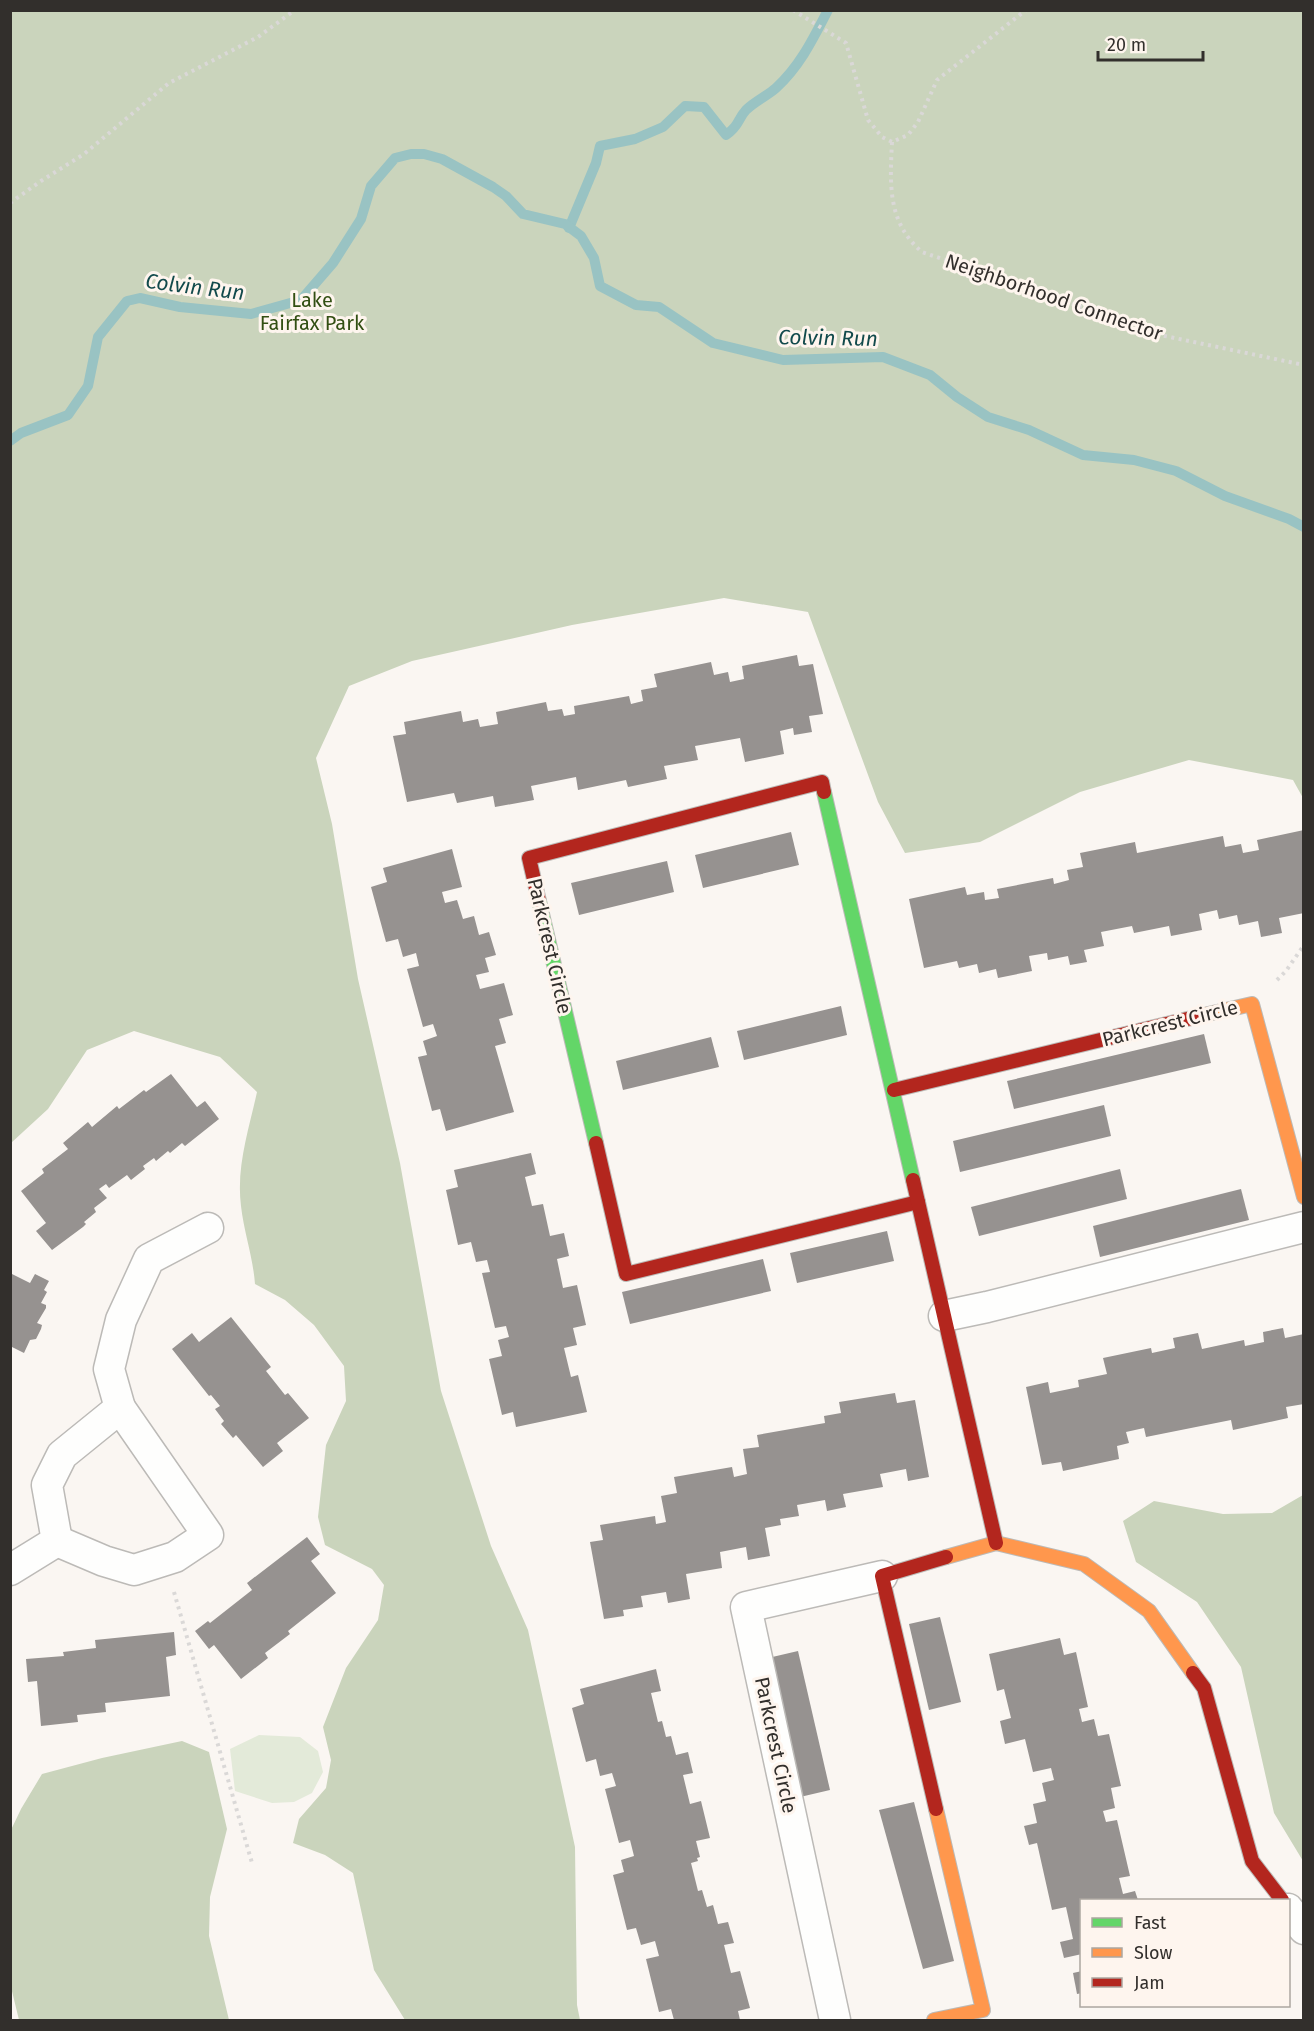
<svg xmlns="http://www.w3.org/2000/svg" width="1314" height="2031" font-family="'Fira Sans',sans-serif">
<style>
.green{fill:#e3ead9}
.forest{fill:#cad4bc}
.lines{fill:none;stroke-linecap:round;stroke-linejoin:round}
.stream{stroke:#99c3c3;stroke-width:10}
.building{fill:#969290}
.street-casing{stroke:#bcbab7;stroke-width:33}
.fast-casing{stroke:#bcbab7;stroke-width:16}
.slow-casing{stroke:#bcbab7;stroke-width:16}
.jam-casing{stroke:#bcbab7;stroke-width:16}
.path{stroke:#dad8d7;stroke-width:4;stroke-dasharray:3 4.5;stroke-linecap:butt}
.street{stroke:#fefefd;stroke-width:30}
.fast{stroke:#63d668;stroke-width:14}
.slow{stroke:#ff974d;stroke-width:14}
.jam{stroke:#b3261e;stroke-width:14}
.labels{text-anchor:middle;dominant-baseline:central;stroke-width:6;stroke-linejoin:round;paint-order:stroke}
.street-label{font-size:20px;fill:#322f2c;stroke:#fef5ee}
.park-label{font-size:20px;fill:#324f13;stroke:#fef5ee}
.water-label{font-size:21px;font-style:italic;fill:#124a4c;stroke:#fef5ee}
</style>
<rect width="100%" height="100%" fill="#faf6f2"/>
<path class="green" d="M 259,1735 L 300,1737 L 318,1751 L 323,1772 L 312,1793 L 294,1802 L 272,1803 L 235,1791 L 230,1749 Z"/>
<g class="forest">
<path d="M 11,10 L 1303,11 L 1303,798 L 1293,780 L 1189,760 L 1080,792 L 980,842 L 905,853 L 878,802 L 808,612 L 724,598 L 572,625 L 412,661 L 349,686 L 316,758 L 332,824 L 358,979 L 400,1163 L 441,1391 L 491,1546 L 528,1630 L 575,1847 L 577,2005 L 580,2020 L 405,2020 L 374,1970 L 353,1873 L 325,1855 L 293,1843 L 299,1819 L 326,1788 L 331,1760 L 323,1727 L 346,1668 L 378,1620 L 384,1585 L 372,1569 L 325,1545 L 318,1517 L 326,1445 L 346,1401 L 344,1366 L 314,1325 L 285,1300 L 255,1284 C 253,1257 244,1233 241,1206 C 236,1167 249,1129 257,1092 L 220,1057 L 134,1031 L 87,1050 L 48,1109 L 11,1143 Z"/>
<path d="M 1303,1495 L 1303,1861 L 1274,1813 L 1241,1667 L 1197,1602 L 1136,1562 L 1123,1521 L 1154,1501 L 1223,1514 L 1272,1513 Z"/>
<path d="M 182,1741 L 209,1752 L 227,1829 L 210,1897 L 209,1936 L 229,2020 L 19,2020 L 10,1983 L 10,1832 L 21,1809 L 42,1774 L 102,1758 Z"/>
</g>
<g class="lines">
<g class="stream">
<path d="M 569,228 L 596,163 L 600,146 L 635,139 L 663,127 L 685,106 L 704,107 L 726,135 C 740,125 737,120 746,110 C 755,101 767,96 776,88 C 800,66 813,39 828,10"/>
<path d="M 10,441 L 21,433 L 68,415 L 88,386 L 98,337 L 127,301 L 140,298 L 180,307 L 251,314 L 301,300 L 333,263 L 361,219 L 371,186 L 395,158 L 411,154 L 424,154 L 442,159 L 493,187 L 506,196 L 523,214 L 565,224 L 581,236 L 594,258 L 600,286 L 636,305 L 659,307 L 713,343 L 783,360 L 883,357 L 930,375 L 957,397 L 988,417 L 1029,430 L 1083,455 L 1134,460 L 1176,471 L 1225,496 L 1289,519 L 1304,527"/>
</g>
</g>
<g class="building">
<path d="M 797,655 L 799,666 L 813,664 L 823,714 L 809,716 L 812,732 L 794,735 L 793,728 L 780,731 L 784,754 L 745,762 L 740,738 L 695,746 L 698,760 L 664,766 L 667,779 L 628,787 L 626,780 L 578,790 L 576,777 L 531,786 L 534,800 L 495,807 L 493,796 L 457,803 L 454,793 L 407,802 L 393,736 L 406,734 L 404,722 L 461,711 L 463,722 L 478,719 L 480,727 L 498,724 L 496,712 L 546,702 L 548,711 L 562,709 L 564,716 L 575,714 L 574,706 L 629,696 L 631,704 L 643,701 L 641,690 L 657,687 L 654,674 L 711,662 L 714,675 L 728,672 L 730,682 L 744,679 L 742,666 Z"/>
<path d="M 1304,830 L 1304,913 L 1279,918 L 1282,933 L 1261,937 L 1258,921 L 1239,925 L 1237,915 L 1219,919 L 1217,910 L 1199,914 L 1202,930 L 1171,936 L 1169,926 L 1134,933 L 1132,926 L 1101,932 L 1104,946 L 1084,950 L 1087,962 L 1070,965 L 1068,956 L 1048,960 L 1047,953 L 1029,956 L 1032,971 L 998,978 L 996,969 L 979,973 L 977,964 L 959,968 L 957,961 L 924,968 L 909,899 L 965,887 L 967,895 L 984,892 L 985,900 L 999,898 L 997,889 L 1053,878 L 1054,884 L 1069,880 L 1067,870 L 1083,867 L 1080,853 L 1135,842 L 1137,853 L 1223,836 L 1225,847 L 1241,844 L 1243,853 L 1259,850 L 1257,840 Z"/>
<path d="M 791,832 L 799,865 L 703,888 L 695,855 Z"/>
<path d="M 452,849 L 462,887 L 442,892 L 445,903 L 457,900 L 463,919 L 474,916 L 479,935 L 489,932 L 496,955 L 485,958 L 489,972 L 476,975 L 480,989 L 504,983 L 513,1015 L 499,1019 L 506,1043 L 495,1046 L 514,1112 L 446,1131 L 440,1109 L 432,1111 L 418,1057 L 427,1055 L 423,1041 L 437,1036 L 433,1024 L 423,1027 L 407,969 L 419,966 L 416,953 L 403,957 L 398,939 L 386,942 L 371,887 L 387,882 L 383,868 Z"/>
<path d="M 667,861 L 674,892 L 579,915 L 571,883 Z"/>
<path d="M 841,1006 L 847,1035 L 744,1060 L 737,1031 Z"/>
<path d="M 1204,1034 L 1211,1063 L 1014,1109 L 1007,1081 Z"/>
<path d="M 711,1037 L 719,1067 L 623,1090 L 616,1061 Z"/>
<path d="M 171,1074 L 197,1107 L 205,1101 L 219,1119 L 185,1146 L 182,1143 L 170,1153 L 168,1151 L 156,1161 L 154,1158 L 143,1166 L 145,1169 L 131,1180 L 127,1175 L 109,1188 L 106,1184 L 99,1189 L 107,1198 L 94,1208 L 96,1212 L 84,1222 L 86,1224 L 83,1227 L 52,1250 L 36,1231 L 46,1223 L 21,1191 L 44,1173 L 42,1169 L 68,1149 L 63,1143 L 88,1122 L 92,1127 L 117,1106 L 119,1109 L 144,1090 L 146,1092 Z"/>
<path d="M 1104,1105 L 1111,1136 L 960,1172 L 953,1141 Z"/>
<path d="M 531,1153 L 536,1174 L 525,1177 L 532,1206 L 543,1204 L 550,1236 L 564,1233 L 569,1256 L 557,1259 L 563,1288 L 577,1285 L 586,1325 L 573,1328 L 577,1345 L 564,1348 L 571,1377 L 578,1375 L 587,1412 L 516,1427 L 513,1412 L 502,1415 L 489,1359 L 502,1356 L 498,1340 L 509,1337 L 506,1326 L 495,1328 L 482,1273 L 490,1272 L 487,1260 L 476,1262 L 471,1242 L 458,1245 L 446,1190 L 458,1187 L 454,1170 Z"/>
<path d="M 1120,1169 L 1127,1199 L 979,1236 L 971,1207 Z"/>
<path d="M 1241,1189 L 1249,1220 L 1100,1257 L 1093,1226 Z"/>
<path d="M 887,1231 L 894,1261 L 797,1283 L 790,1253 Z"/>
<path d="M 763,1259 L 771,1291 L 630,1324 L 622,1292 Z"/>
<path d="M 10,1273 L 30,1283 L 35,1274 L 49,1281 L 44,1290 L 47,1292 L 41,1303 L 46,1305 L 46,1308 L 37,1323 L 42,1325 L 41,1329 L 36,1339 L 30,1340 L 24,1353 L 12,1347 L 10,1351 Z"/>
<path d="M 231,1317 L 271,1367 L 266,1371 L 285,1395 L 288,1393 L 309,1418 L 277,1443 L 283,1451 L 263,1467 L 236,1435 L 233,1438 L 221,1424 L 224,1421 L 215,1409 L 220,1406 L 211,1395 L 209,1396 L 172,1349 L 192,1333 L 199,1342 Z"/>
<path d="M 1283,1328 L 1285,1338 L 1304,1334 L 1304,1404 L 1286,1407 L 1288,1418 L 1233,1430 L 1231,1420 L 1146,1437 L 1144,1428 L 1126,1432 L 1129,1443 L 1117,1446 L 1119,1459 L 1063,1471 L 1061,1462 L 1042,1465 L 1026,1387 L 1048,1382 L 1050,1393 L 1079,1387 L 1078,1380 L 1107,1374 L 1103,1358 L 1151,1348 L 1152,1353 L 1175,1348 L 1173,1338 L 1198,1333 L 1202,1349 L 1244,1340 L 1245,1346 L 1264,1342 L 1263,1332 Z"/>
<path d="M 895,1393 L 897,1403 L 915,1400 L 929,1477 L 908,1481 L 906,1469 L 880,1474 L 883,1487 L 843,1494 L 846,1507 L 827,1511 L 825,1500 L 797,1505 L 799,1516 L 780,1519 L 781,1525 L 765,1528 L 770,1556 L 748,1560 L 746,1547 L 720,1552 L 722,1568 L 686,1574 L 690,1599 L 668,1603 L 666,1592 L 641,1596 L 643,1607 L 623,1610 L 624,1616 L 604,1619 L 590,1542 L 603,1540 L 600,1525 L 655,1516 L 656,1524 L 666,1522 L 661,1496 L 677,1493 L 674,1477 L 732,1467 L 734,1477 L 747,1474 L 743,1449 L 759,1447 L 757,1435 L 825,1423 L 824,1416 L 841,1413 L 839,1402 Z"/>
<path d="M 307,1537 L 320,1554 L 311,1561 L 336,1593 L 288,1631 L 290,1634 L 265,1653 L 268,1658 L 241,1679 L 214,1645 L 209,1649 L 195,1631 L 208,1621 L 210,1623 L 252,1590 L 247,1583 Z"/>
<path d="M 940,1617 L 961,1702 L 929,1710 L 909,1624 Z"/>
<path d="M 174,1632 L 176,1655 L 166,1657 L 170,1696 L 105,1703 L 106,1712 L 77,1715 L 78,1722 L 41,1726 L 37,1681 L 28,1682 L 26,1659 L 64,1656 L 63,1652 L 96,1648 L 95,1640 Z"/>
<path d="M 1060,1638 L 1064,1655 L 1076,1652 L 1088,1707 L 1079,1709 L 1082,1722 L 1094,1719 L 1098,1736 L 1109,1734 L 1121,1786 L 1111,1788 L 1115,1808 L 1103,1811 L 1106,1822 L 1117,1820 L 1130,1876 L 1119,1878 L 1123,1894 L 1135,1891 L 1138,1900 L 1082,1900 L 1082,1954 L 1064,1958 L 1060,1942 L 1073,1939 L 1066,1907 L 1052,1910 L 1037,1843 L 1029,1845 L 1024,1826 L 1037,1823 L 1033,1804 L 1046,1801 L 1042,1783 L 1054,1780 L 1051,1768 L 1033,1772 L 1025,1739 L 1005,1744 L 1000,1721 L 1011,1718 L 1004,1689 L 997,1691 L 989,1654 Z"/>
<path d="M 798,1651 L 830,1790 L 800,1797 L 768,1658 Z"/>
<path d="M 656,1669 L 661,1691 L 651,1693 L 658,1722 L 662,1721 L 666,1737 L 671,1736 L 676,1755 L 688,1752 L 693,1773 L 683,1775 L 690,1804 L 701,1801 L 710,1838 L 696,1841 L 700,1857 L 697,1858 L 698,1861 L 691,1863 L 698,1891 L 702,1890 L 707,1907 L 713,1905 L 718,1924 L 728,1922 L 734,1943 L 724,1945 L 731,1973 L 740,1971 L 750,2008 L 738,2011 L 740,2020 L 674,2020 L 671,2009 L 659,2012 L 646,1959 L 659,1956 L 655,1941 L 641,1945 L 636,1928 L 627,1930 L 613,1875 L 624,1872 L 621,1860 L 634,1856 L 630,1840 L 619,1843 L 605,1789 L 616,1786 L 612,1773 L 600,1776 L 596,1759 L 586,1762 L 572,1708 L 584,1704 L 580,1689 Z"/>
<path d="M 914,1802 L 954,1961 L 923,1969 L 879,1810 Z"/>
<path d="M 1082,1971 L 1082,1993 L 1077,1994 L 1073,1973 Z"/>
</g>
<g class="lines">
<g class="street-casing">
<g id="street">
<path d="M 944,1316 L 987,1307 L 1304,1227"/>
<path d="M 57,1541 L 104,1561 L 134,1570 L 175,1557 L 208,1535 L 120,1408"/>
<path d="M 10,1570 L 57,1541 L 47,1485 L 62,1455 L 120,1408 L 109,1369 L 121,1320 L 149,1259 L 208,1228"/>
<path d="M 1288,1909 L 1304,1929"/>
<path d="M 835,2020 L 746,1607 L 882,1576"/>
</g>
</g>
<g class="fast-casing">
<g id="fast">
<path d="M 824,792 L 913,1180"/>
<path d="M 539,901 L 596,1143"/>
</g>
</g>
<g class="slow-casing">
<g id="slow">
<path d="M 1204,1015 L 1252,1004 L 1304,1197"/>
<path d="M 946,1557 L 996,1543 L 1084,1564 L 1149,1611 L 1193,1673"/>
<path d="M 934,2020 L 983,2010 L 936,1809"/>
</g>
</g>
<g class="jam-casing">
<g id="jam">
<path d="M 539,901 L 529,858 L 822,782 L 824,792"/>
<path d="M 894,1090 L 1204,1015"/>
<path d="M 596,1143 L 626,1274 L 918,1202"/>
<path d="M 913,1180 L 996,1543"/>
<path d="M 1193,1673 L 1204,1688 L 1252,1861 L 1282,1900"/>
<path d="M 936,1809 L 882,1576 L 946,1557"/>
</g>
</g>
<g class="path">
<path d="M 793,10 L 846,43 L 868,120 L 882,137 L 892,142 L 908,135 L 918,122 L 937,80 L 1026,10"/>
<path d="M 892,142 C 890,184 887,222 922,252 L 1165,336 L 1304,365"/>
<path d="M 10,203 L 41,181 L 84,154 L 169,83 L 258,37 L 295,10"/>
<path d="M 1277,980 L 1286,971 L 1304,945"/>
<path d="M 174,1592 L 252,1863"/>
</g>
<use href="#street" class="street"/>
<use href="#fast" class="fast"/>
<use href="#slow" class="slow"/>
<use href="#jam" class="jam"/>
</g>
<g class="labels">
<g class="street-label">
<text transform="translate(1054 297) rotate(19)">Neighborhood Connector</text>
<text transform="translate(550 946) rotate(77)">Parkcrest Circle</text>
<text transform="translate(1170 1023) rotate(-14)">Parkcrest Circle</text>
<text transform="translate(776 1745) rotate(78)">Parkcrest Circle</text>
</g>
<g class="park-label">
<text x="312" y="300">Lake<tspan x="312" dy="23">Fairfax Park</tspan></text>
</g>
<g class="water-label">
<text transform="translate(195 287) rotate(7)">Colvin Run</text>
<text transform="translate(828 338) rotate(1)">Colvin Run</text>
</g>
</g>
<rect width="1314" height="2031" fill="none" stroke="#322f2c" stroke-width="24"/>
<rect x="1080" y="1899" width="210" height="108" fill="#fef5ee" stroke="#aca6a0" stroke-width="1.5"/>
<rect x="1092" y="1918" width="30" height="9" fill="#63d668" stroke="#aca6a0" stroke-width="1.5"/>
<text x="1134" y="1929" font-size="18" fill="#322f2c">Fast</text>
<rect x="1092" y="1948" width="30" height="9" fill="#ff974d" stroke="#aca6a0" stroke-width="1.5"/>
<text x="1134" y="1959" font-size="18" fill="#322f2c">Slow</text>
<rect x="1092" y="1978" width="30" height="9" fill="#b3261e" stroke="#aca6a0" stroke-width="1.5"/>
<text x="1134" y="1989" font-size="18" fill="#322f2c">Jam</text>
<path d="M1098 51v9h105v-9" fill="none" stroke="#322f2c" stroke-width="3"/>
<text x="1107" y="51" font-size="18" fill="#322f2c" stroke="#fef5ee" stroke-width="4.5" paint-order="stroke">20 m</text>
</svg>
